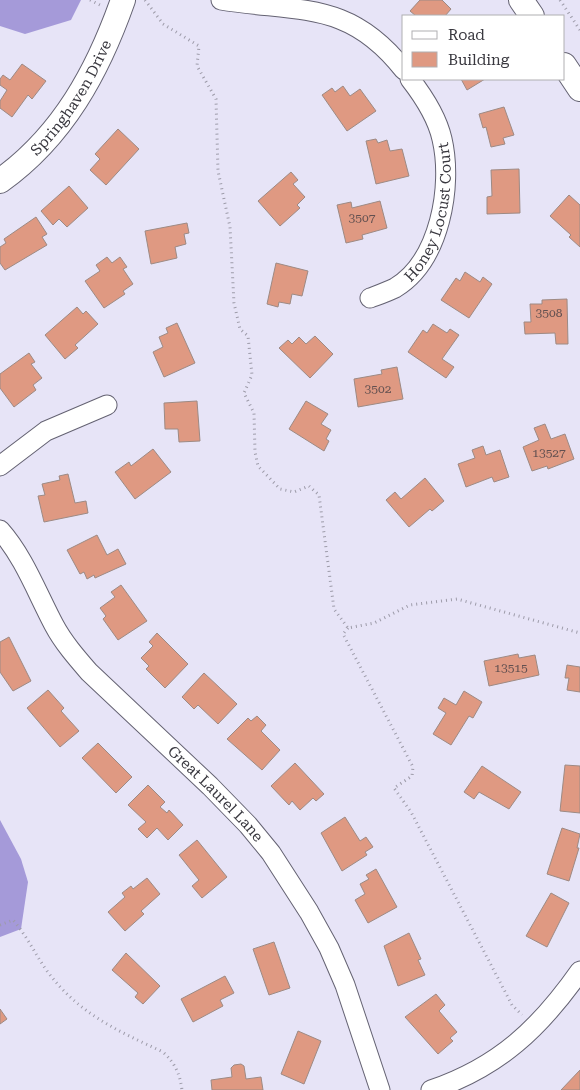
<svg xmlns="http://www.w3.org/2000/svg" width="580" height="1090" font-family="'Roboto Serif',serif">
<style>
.forest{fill:#a59ad9}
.building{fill:#df9982;stroke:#9d8a84}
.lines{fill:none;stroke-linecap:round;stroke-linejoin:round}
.minor-casing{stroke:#646272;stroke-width:21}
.tertiary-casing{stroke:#646272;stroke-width:26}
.path{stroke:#9d9ba9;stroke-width:3;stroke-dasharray:1 4;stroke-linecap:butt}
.minor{stroke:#fff;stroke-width:19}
.tertiary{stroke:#fff;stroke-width:24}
.labels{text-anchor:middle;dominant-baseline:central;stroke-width:4;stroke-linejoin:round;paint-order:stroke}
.number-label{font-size:12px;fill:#625050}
.street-label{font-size:15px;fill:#39383f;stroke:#fff}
</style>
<rect width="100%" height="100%" fill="#e7e4f7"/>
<g class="forest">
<path d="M 0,0 L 81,0 L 71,20 L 25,34 L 0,26 Z"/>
<path d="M 0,820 L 21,859 L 28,882 L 21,929 L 0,937 Z"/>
</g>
<g class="building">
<path d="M 420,0 L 442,0 L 451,9 L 445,16 L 416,16 L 410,11 Z"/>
<path d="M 22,64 L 46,81 L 32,99 L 28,95 L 12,117 L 0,108 L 0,101 L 7,90 L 0,85 L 0,79 L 3,75 L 10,80 Z"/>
<path d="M 461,79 L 485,79 L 467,90 Z"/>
<path d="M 343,86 L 350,96 L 360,89 L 376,111 L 347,131 L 322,95 L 332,88 L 335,92 Z"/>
<path d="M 504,107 L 514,135 L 503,138 L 505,144 L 491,147 L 486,127 L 483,128 L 479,114 Z"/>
<path d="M 118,129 L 139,149 L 106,185 L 90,170 L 100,159 L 95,154 Z"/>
<path d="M 376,139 L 378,143 L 387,140 L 390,151 L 402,149 L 409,176 L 376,184 L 366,141 Z"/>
<path d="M 519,169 L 520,213 L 487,214 L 487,197 L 492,196 L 491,170 Z"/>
<path d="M 291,172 L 298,180 L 293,184 L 305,197 L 297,205 L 300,208 L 280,226 L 258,201 Z"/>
<path d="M 69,186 L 88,208 L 67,227 L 59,219 L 53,225 L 41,211 Z"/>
<path d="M 569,195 L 580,205 L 580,247 L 569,237 L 571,235 L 550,216 Z"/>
<path d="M 380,201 L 387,228 L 362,235 L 363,239 L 346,243 L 337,205 L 351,202 L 352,208 Z"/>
<path d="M 36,217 L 47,234 L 42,237 L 47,245 L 5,270 L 0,263 L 0,247 L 6,243 L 4,239 Z"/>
<path d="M 187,223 L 189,233 L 184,234 L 186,244 L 175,247 L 177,258 L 151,264 L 145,231 Z"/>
<path d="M 107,257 L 112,263 L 120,257 L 127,267 L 123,269 L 133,284 L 123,291 L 125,294 L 104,308 L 85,281 L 100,271 L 96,265 Z"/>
<path d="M 276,263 L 308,271 L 302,296 L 292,294 L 290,304 L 279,302 L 278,307 L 267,304 Z"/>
<path d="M 465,272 L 480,282 L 483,277 L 492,284 L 469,318 L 441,300 L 456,278 L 460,281 Z"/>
<path d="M 567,299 L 568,344 L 556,344 L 555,333 L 525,334 L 524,322 L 531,322 L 530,304 L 542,304 L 542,300 Z"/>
<path d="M 77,307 L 83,314 L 86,311 L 98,324 L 75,345 L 78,348 L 65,359 L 45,335 Z"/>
<path d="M 177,323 L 195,363 L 164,377 L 153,352 L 163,347 L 159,337 L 168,333 L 166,328 Z"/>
<path d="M 433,324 L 447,333 L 450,329 L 459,335 L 442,359 L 454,367 L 446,378 L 408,352 L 423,330 L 427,333 Z"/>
<path d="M 315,336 L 333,354 L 310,378 L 279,348 L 288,340 L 292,344 L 299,337 L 306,344 Z"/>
<path d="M 29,353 L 35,362 L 31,364 L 42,378 L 33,385 L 36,390 L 14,407 L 0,388 L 0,374 Z"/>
<path d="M 397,367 L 403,399 L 358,407 L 354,379 L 382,374 L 381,370 Z"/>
<path d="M 197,401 L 200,441 L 179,442 L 178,429 L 165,429 L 164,403 Z"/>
<path d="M 306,401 L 328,414 L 321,424 L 331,430 L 326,439 L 329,441 L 324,451 L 289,429 Z"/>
<path d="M 545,424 L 551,439 L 565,434 L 574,459 L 548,469 L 547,466 L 532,471 L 523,447 L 539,440 L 534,428 Z"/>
<path d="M 483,446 L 486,455 L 500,450 L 509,477 L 494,482 L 492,477 L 466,487 L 458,464 L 475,458 L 472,450 Z"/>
<path d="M 153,449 L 171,472 L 135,499 L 115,472 L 129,462 L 131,466 Z"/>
<path d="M 68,474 L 75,503 L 86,501 L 88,513 L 44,522 L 38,496 L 45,495 L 42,484 L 60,480 L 59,476 Z"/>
<path d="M 425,478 L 444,501 L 432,511 L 430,509 L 409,527 L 386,500 L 395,492 L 401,499 Z"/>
<path d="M 97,535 L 107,555 L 118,549 L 126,564 L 95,578 L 94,575 L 87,579 L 84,572 L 80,574 L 67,550 Z"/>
<path d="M 121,585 L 147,621 L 118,640 L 103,619 L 106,616 L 100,608 L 115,597 L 111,592 Z"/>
<path d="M 157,633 L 188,664 L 165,688 L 146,669 L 149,666 L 141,658 L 153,646 L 149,642 Z"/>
<path d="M 9,637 L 31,681 L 13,691 L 0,672 L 0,642 Z"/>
<path d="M 518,654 L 519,658 L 535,655 L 539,675 L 489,686 L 484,661 Z"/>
<path d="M 567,665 L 580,667 L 580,692 L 567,690 L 569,678 L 565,678 Z"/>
<path d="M 204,673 L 237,704 L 218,724 L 198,705 L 194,709 L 182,697 Z"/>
<path d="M 48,690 L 64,708 L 61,711 L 79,731 L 60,747 L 27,708 Z"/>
<path d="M 464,691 L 482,702 L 473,718 L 469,716 L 451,745 L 433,734 L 446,713 L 438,708 L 444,698 L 456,705 Z"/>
<path d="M 257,716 L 266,725 L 261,731 L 280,750 L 262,770 L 227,739 L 248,718 L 251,721 Z"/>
<path d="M 98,743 L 132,777 L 116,793 L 82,758 Z"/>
<path d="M 295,763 L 324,794 L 316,801 L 313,798 L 300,810 L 292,801 L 289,805 L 271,786 Z"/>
<path d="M 565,765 L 580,766 L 580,813 L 560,811 Z"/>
<path d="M 482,766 L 521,792 L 509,809 L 479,792 L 474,799 L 464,792 Z"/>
<path d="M 148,785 L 165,802 L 160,807 L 167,813 L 169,810 L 183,825 L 168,840 L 157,828 L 147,838 L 138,829 L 146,822 L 128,805 Z"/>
<path d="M 345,817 L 360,841 L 366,837 L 373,847 L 365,852 L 367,855 L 342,871 L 321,833 Z"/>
<path d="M 562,828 L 580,834 L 577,848 L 579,848 L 569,881 L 547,874 Z"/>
<path d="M 197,840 L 227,877 L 202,898 L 192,886 L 199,880 L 179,855 Z"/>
<path d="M 376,869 L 397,907 L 368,923 L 355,900 L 365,894 L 360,884 L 369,879 L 366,875 Z"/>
<path d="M 147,878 L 160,894 L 141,911 L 144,914 L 125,931 L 108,912 L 125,897 L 122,893 L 131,886 L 133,889 Z"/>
<path d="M 551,893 L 569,903 L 547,947 L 526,936 Z"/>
<path d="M 409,933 L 421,959 L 418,960 L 425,975 L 398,986 L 384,946 Z"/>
<path d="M 274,942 L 290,988 L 269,995 L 253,949 Z"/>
<path d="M 126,953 L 160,986 L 143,1004 L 135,997 L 138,993 L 112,970 Z"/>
<path d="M 225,976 L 234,993 L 220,1000 L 223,1006 L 193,1022 L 181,999 Z"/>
<path d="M 436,994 L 445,1005 L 439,1011 L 457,1032 L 450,1038 L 453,1041 L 438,1054 L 405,1017 Z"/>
<path d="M 0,1009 L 7,1019 L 0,1024 Z"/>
<path d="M 298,1031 L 321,1041 L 304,1084 L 281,1074 Z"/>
<path d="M 241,1064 L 244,1066 L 246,1079 L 261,1077 L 263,1090 L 212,1090 L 211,1080 L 232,1077 L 231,1068 L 234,1065 Z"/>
<path d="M 580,1070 L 580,1090 L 561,1090 Z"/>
</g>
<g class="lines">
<g class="minor-casing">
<g id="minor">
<path d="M 221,0 C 301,13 349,0 404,70"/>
<path id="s1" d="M 370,298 C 378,295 387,292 395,288 C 440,261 453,186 442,139 C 437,117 424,97 410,79"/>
<path d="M 0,466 L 46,431 L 107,405"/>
<path id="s2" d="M 0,530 C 24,557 37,593 54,625 C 63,642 76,657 89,672 L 210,786 L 248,825 L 271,853 L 309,912 L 329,948 L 345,985 L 380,1090"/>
<path d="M 431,1090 C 499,1067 540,1028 580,971"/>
</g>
</g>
<g class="tertiary-casing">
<g id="tertiary">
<path d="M 521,0 L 532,16"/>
<path d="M 564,65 L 580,89"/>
<path id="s3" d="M 0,181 C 63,136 98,71 123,0"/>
</g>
</g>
<g class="path">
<path d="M 90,0 L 102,6"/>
<path d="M 145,0 L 163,24 L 199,46 L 197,66 L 216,99 L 218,171 L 230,227 L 234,303 L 240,329 L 248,336 L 252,375 L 244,393 L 254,413 L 255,452 L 258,466 L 280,489 L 294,492 L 309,486 L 319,495 L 334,609 L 348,628 L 374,623 L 410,605 L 457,599 L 580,633"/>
<path d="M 560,0 L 580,30"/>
<path d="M 348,628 L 343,634 L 413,767 L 412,776 L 394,788 L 411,812 L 512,1005 L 522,1015"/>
<path d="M 0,925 L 13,920 C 27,936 35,954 47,971 C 79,1014 116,1030 163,1052 C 175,1063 180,1074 182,1090"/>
</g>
<use href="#minor" class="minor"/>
<use href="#tertiary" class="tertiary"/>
</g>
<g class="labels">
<g class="number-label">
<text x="362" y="218">3507</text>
<text x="549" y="313">3508</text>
<text x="378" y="389">3502</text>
<text x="549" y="453">13527</text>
<text x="511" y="668">13515</text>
</g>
<g class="street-label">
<text stroke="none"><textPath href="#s3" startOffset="111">Springhaven Drive</textPath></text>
<text stroke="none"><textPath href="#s1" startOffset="115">Honey Locust Court</textPath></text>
<text stroke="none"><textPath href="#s2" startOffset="344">Great Laurel Lane</textPath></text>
</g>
</g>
<rect x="402" y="15" width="162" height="65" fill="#ffffff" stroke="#b0afb2"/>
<rect x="412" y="31" width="25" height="8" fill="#ffffff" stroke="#b0afb2"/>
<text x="448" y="40" font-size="15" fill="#39383f">Road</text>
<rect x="412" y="52" width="25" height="15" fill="#df9982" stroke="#b0afb2"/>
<text x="448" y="65" font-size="15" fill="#39383f">Building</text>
</svg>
